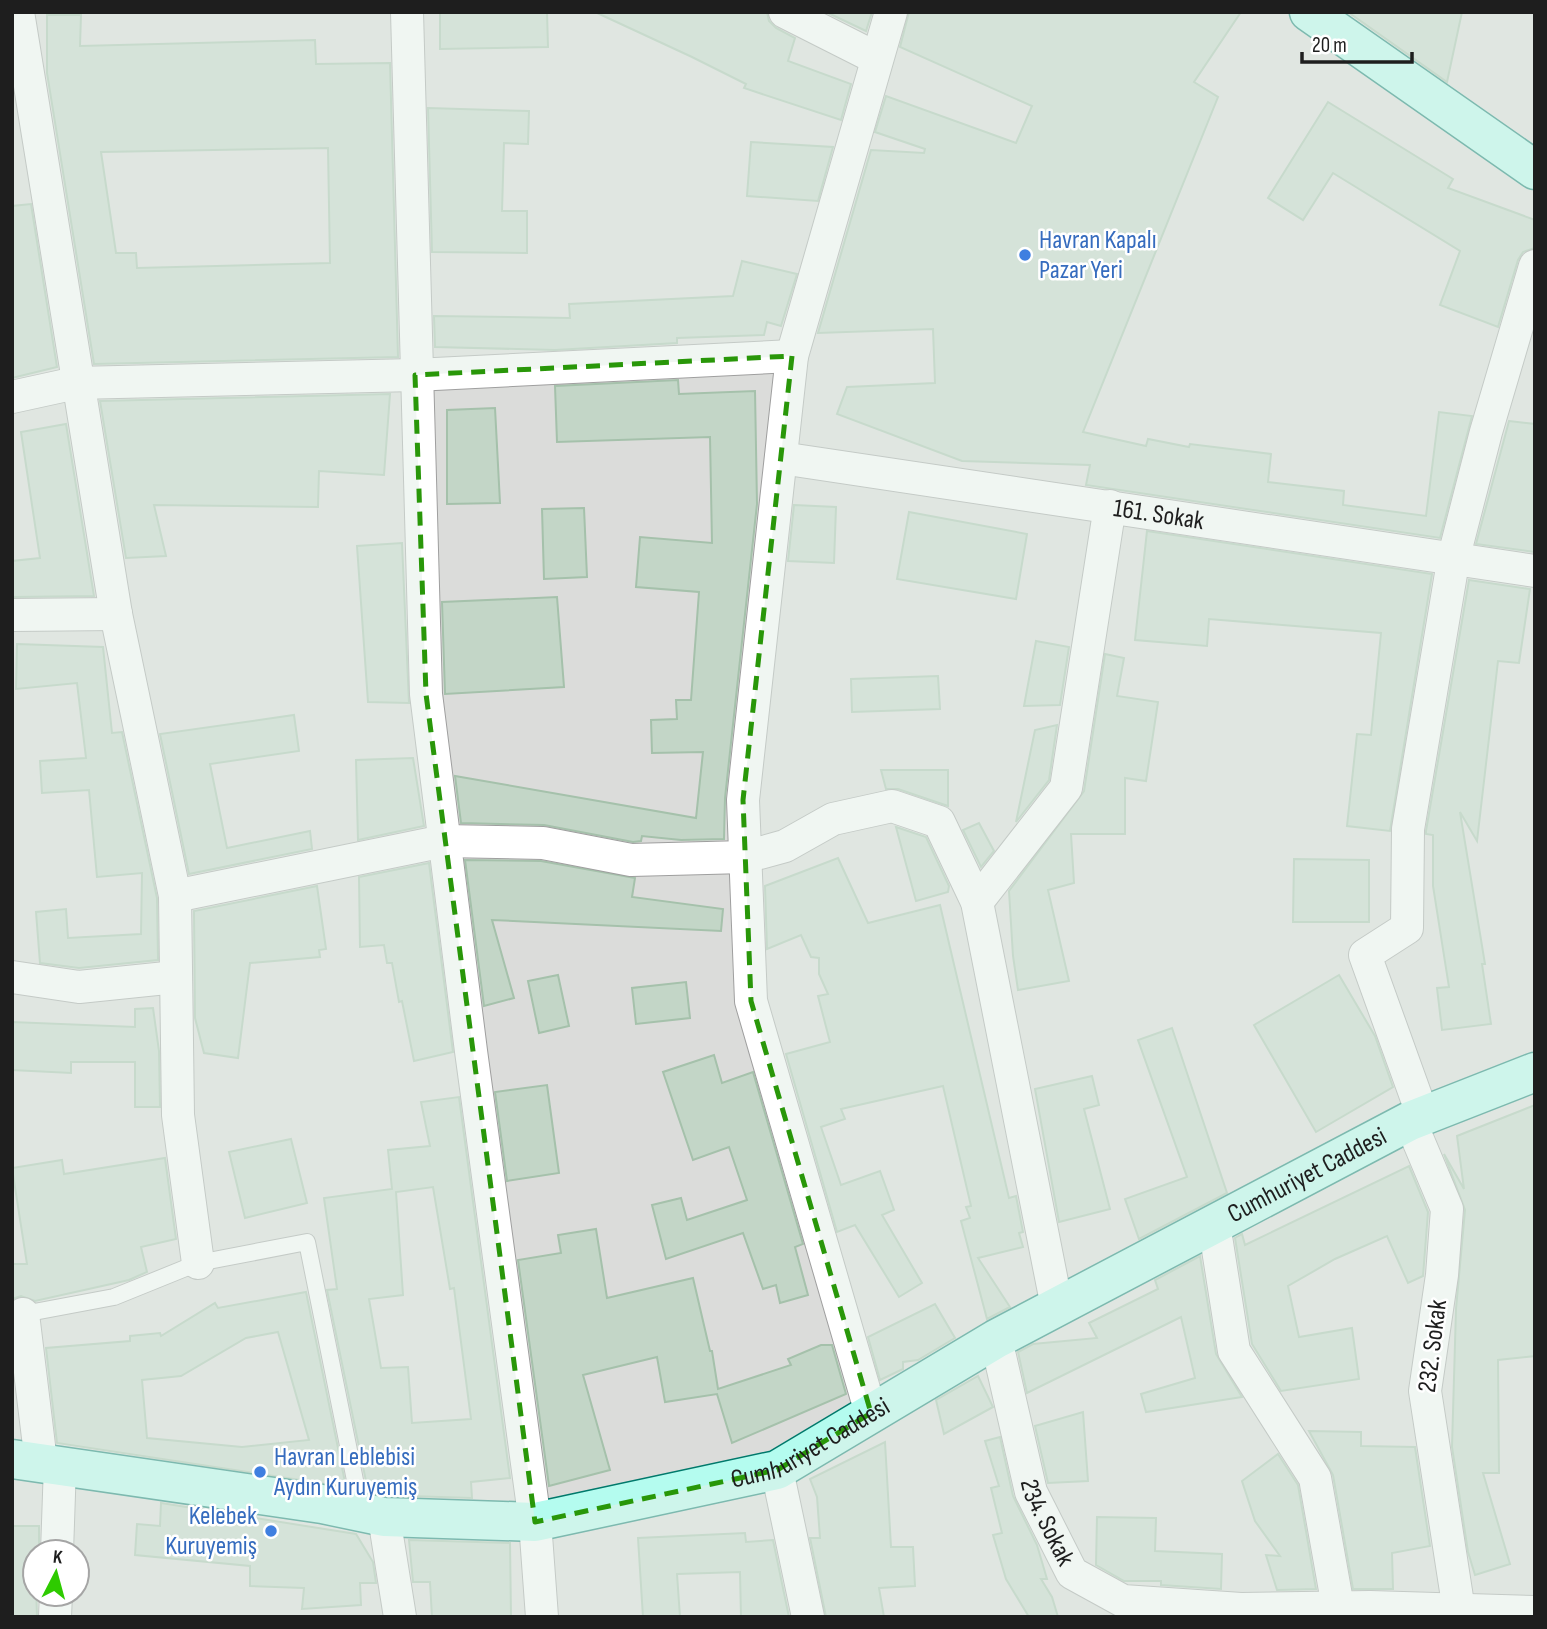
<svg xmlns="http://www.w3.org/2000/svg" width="1547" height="1629" font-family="'Sofia Sans Condensed',sans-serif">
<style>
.residential{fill:#dbdcda;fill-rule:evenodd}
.building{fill:#c3d6c7;stroke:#a5c1ab;stroke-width:2;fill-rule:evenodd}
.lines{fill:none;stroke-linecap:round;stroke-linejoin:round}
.service-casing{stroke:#9f9f9f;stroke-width:18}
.minor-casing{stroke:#9f9f9f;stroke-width:34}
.secondary-casing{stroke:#00796b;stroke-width:41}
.service{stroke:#fff;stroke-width:16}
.minor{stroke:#fff;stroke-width:32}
.secondary{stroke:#b4fcef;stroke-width:38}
.marked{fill:none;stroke:#299709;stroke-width:5;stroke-dasharray:14 9;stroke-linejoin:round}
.shop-dot{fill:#3f7fe0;stroke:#fff;stroke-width:2.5}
.labels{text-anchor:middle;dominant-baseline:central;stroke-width:5;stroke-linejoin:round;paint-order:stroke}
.shop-label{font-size:26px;fill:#366cbe;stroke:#fff;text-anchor:start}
.street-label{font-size:26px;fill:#1e1e1e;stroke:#fff}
</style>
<rect width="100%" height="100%" fill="#e3efe8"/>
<path class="residential" d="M 12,12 L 1535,12 L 1535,1617 L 12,1617 ZM 35,1552 L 77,1552 L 77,1594 L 35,1594 Z"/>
<g class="building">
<path d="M 440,12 L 547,12 L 548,47 L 440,49 Z"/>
<path d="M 595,12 L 767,12 L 769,21 L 776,28 L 795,38 L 788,61 L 851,84 L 841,120 L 744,88 L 746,84 L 692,57 Z"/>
<path d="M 826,12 L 872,12 L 866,31 Z"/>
<path d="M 909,12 L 1241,12 L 1194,82 L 1218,97 L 1083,432 L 1146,446 L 1148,439 L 1189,447 L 1190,444 L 1271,454 L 1268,482 L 1344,491 L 1343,505 L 1426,516 L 1439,412 L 1472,416 L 1440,538 L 1086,485 L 1090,465 L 962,461 L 837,414 L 847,387 L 935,383 L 933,329 L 818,333 L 871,150 L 924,153 L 925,149 L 875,132 L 886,96 L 1016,143 L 1032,106 L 900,47 Z"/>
<path d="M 1348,12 L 1462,12 L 1447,82 Z"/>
<path d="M 47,15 L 81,15 L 80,46 L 315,40 L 316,64 L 390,63 L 398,357 L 94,364 L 47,73 ZM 328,148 L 330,263 L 137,268 L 136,253 L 116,253 L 101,152 Z"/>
<path d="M 1328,102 L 1453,179 L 1448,188 L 1535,220 L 1535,248 L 1523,252 L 1518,260 L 1498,327 L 1440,305 L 1460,251 L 1333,173 L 1303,220 L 1268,198 Z"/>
<path d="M 428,108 L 529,111 L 528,144 L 504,143 L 502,211 L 527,211 L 527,253 L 432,252 Z"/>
<path d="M 751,142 L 833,147 L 818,201 L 747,196 Z"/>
<path d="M 31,204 L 57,367 L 12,378 L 12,206 Z"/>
<path d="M 742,261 L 797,274 L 781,326 L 767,322 L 764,335 L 677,338 L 677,343 L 555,350 L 435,347 L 434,316 L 570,318 L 569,304 L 733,296 Z"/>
<path d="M 678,380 L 679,394 L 755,391 L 757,504 L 725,798 L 724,839 L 681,840 L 642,836 L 641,841 L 633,842 L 544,825 L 461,823 L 455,776 L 696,818 L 703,752 L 652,753 L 651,720 L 677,719 L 676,700 L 691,700 L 699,592 L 636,587 L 640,537 L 712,543 L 710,437 L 557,442 L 555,386 Z"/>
<path d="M 390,394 L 384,475 L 319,471 L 318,507 L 154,505 L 166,556 L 126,558 L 100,401 Z"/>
<path d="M 495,408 L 500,503 L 447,504 L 447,410 Z"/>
<path d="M 1509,421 L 1535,424 L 1535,552 L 1476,544 Z"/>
<path d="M 66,424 L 94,596 L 12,597 L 12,561 L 40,558 L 21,432 Z"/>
<path d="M 794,505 L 836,507 L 834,563 L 788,561 Z"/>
<path d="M 584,508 L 587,577 L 544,579 L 542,509 Z"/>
<path d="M 909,512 L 1027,534 L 1016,599 L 897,579 Z"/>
<path d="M 1147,531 L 1432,574 L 1390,831 L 1347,826 L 1357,734 L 1371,735 L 1381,633 L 1209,619 L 1207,646 L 1135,640 Z"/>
<path d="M 402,543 L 409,703 L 368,702 L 357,546 Z"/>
<path d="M 1469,580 L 1530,589 L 1519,663 L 1498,661 L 1477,841 L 1460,812 L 1485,964 L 1482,964 L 1491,1024 L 1442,1030 L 1437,988 L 1449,987 L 1433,886 L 1433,835 L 1426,834 L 1426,831 Z"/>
<path d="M 557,597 L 564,687 L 445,694 L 442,602 Z"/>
<path d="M 1036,641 L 1069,647 L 1060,705 L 1024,706 Z"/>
<path d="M 17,644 L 103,647 L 112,733 L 122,732 L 157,898 L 158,960 L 79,968 L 40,963 L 36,912 L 66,909 L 68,938 L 141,934 L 142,873 L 97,877 L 89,790 L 42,793 L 40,761 L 86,758 L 77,683 L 16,689 Z"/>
<path d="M 1105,654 L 1124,658 L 1117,696 L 1158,702 L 1146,781 L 1125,778 L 1125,834 L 1071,834 L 1074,883 L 1048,890 L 1069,981 L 1018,990 L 1013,956 L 1009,891 L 1084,791 Z"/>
<path d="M 938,676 L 940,709 L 852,712 L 851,679 Z"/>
<path d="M 294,715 L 299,751 L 210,764 L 227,848 L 310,831 L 312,849 L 189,874 L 160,734 Z"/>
<path d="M 1057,725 L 1049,780 L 1016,822 L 1035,730 Z"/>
<path d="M 413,758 L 424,826 L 358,840 L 356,760 Z"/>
<path d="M 881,770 L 948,770 L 948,806 L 898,789 L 886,789 Z"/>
<path d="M 979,823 L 994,851 L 981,867 L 963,830 Z"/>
<path d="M 896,827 L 926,837 L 949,886 L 948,892 L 916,901 Z"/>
<path d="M 838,858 L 868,923 L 940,905 L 1009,1198 L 1016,1196 L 1023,1232 L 1019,1233 L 1023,1247 L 978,1258 L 1010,1307 L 987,1319 L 961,1221 L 970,1218 L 966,1207 L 971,1206 L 943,1086 L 841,1109 L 845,1119 L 821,1127 L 841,1185 L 880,1171 L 894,1210 L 882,1215 L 922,1283 L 899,1297 L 855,1225 L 837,1232 L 786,1054 L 830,1042 L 818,996 L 828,994 L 819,974 L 819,958 L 811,957 L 801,935 L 767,949 L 765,886 Z"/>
<path d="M 1294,859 L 1369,860 L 1369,922 L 1293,922 Z"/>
<path d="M 465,860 L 541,861 L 635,878 L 632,897 L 723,909 L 721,931 L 492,920 L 514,998 L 484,1006 Z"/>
<path d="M 429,863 L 453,1052 L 414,1061 L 402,1001 L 399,1002 L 392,963 L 387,963 L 384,945 L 360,947 L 359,877 Z"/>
<path d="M 317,886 L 326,949 L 319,950 L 320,957 L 250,963 L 238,1058 L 204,1053 L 195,1018 L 194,911 Z"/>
<path d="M 558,975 L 569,1026 L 539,1033 L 528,981 Z"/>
<path d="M 1339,975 L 1375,1036 L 1393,1087 L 1316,1132 L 1254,1025 Z"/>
<path d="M 686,982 L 690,1018 L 636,1024 L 632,988 Z"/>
<path d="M 153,1008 L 159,1051 L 160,1107 L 135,1107 L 135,1062 L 71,1062 L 71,1073 L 12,1070 L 12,1022 L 135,1027 L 135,1009 Z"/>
<path d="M 1172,1028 L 1227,1193 L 1139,1239 L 1125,1199 L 1187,1177 L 1138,1040 Z"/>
<path d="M 714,1055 L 722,1083 L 753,1072 L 803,1244 L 795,1247 L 808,1295 L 780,1303 L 776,1285 L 763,1289 L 743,1233 L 666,1259 L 652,1205 L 681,1198 L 687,1220 L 747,1200 L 729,1147 L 693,1160 L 663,1072 Z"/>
<path d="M 1092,1076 L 1099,1105 L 1084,1109 L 1110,1209 L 1059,1222 L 1035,1089 Z"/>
<path d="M 547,1085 L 559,1173 L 507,1181 L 495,1092 Z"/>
<path d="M 459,1097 L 510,1478 L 471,1482 L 472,1498 L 409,1496 L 409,1488 L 368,1491 L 327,1290 L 337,1289 L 324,1198 L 392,1189 L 388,1150 L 430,1146 L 421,1102 ZM 433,1187 L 450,1289 L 454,1288 L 471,1419 L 412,1423 L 408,1367 L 381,1368 L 369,1299 L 403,1295 L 396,1192 Z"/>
<path d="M 1535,1105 L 1535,1356 L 1498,1360 L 1499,1473 L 1483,1473 L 1510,1564 L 1475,1575 L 1468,1552 L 1452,1447 L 1456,1309 L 1465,1210 L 1444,1154 L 1464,1189 L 1457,1136 Z"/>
<path d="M 291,1139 L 307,1203 L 245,1218 L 229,1152 Z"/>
<path d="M 165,1158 L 176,1239 L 141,1247 L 147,1272 L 129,1280 L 35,1301 L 21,1296 L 12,1299 L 12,1264 L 27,1264 L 12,1168 L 62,1160 L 64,1174 Z"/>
<path d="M 1409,1166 L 1428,1212 L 1423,1276 L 1408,1283 L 1387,1236 L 1335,1259 L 1288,1286 L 1299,1337 L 1352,1328 L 1359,1379 L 1281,1391 L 1252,1344 L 1235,1238 L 1242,1234 L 1245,1245 Z"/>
<path d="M 596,1229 L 607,1298 L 693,1278 L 710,1351 L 712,1351 L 718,1389 L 791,1365 L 788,1359 L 821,1345 L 832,1345 L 846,1394 L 732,1443 L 717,1394 L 665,1402 L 657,1357 L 583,1375 L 610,1470 L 549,1486 L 518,1260 L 561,1253 L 558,1235 Z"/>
<path d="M 1200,1256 L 1216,1354 L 1242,1397 L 1146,1412 L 1141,1394 L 1195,1378 L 1181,1317 L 1027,1393 L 1018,1352 L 1033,1344 L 1097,1338 L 1089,1323 L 1158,1289 L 1155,1280 Z"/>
<path d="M 306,1292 L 346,1487 L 57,1443 L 46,1348 L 130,1341 L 130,1336 L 160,1333 L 161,1336 L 215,1303 L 218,1308 ZM 278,1332 L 309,1440 L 242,1447 L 147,1438 L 142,1380 L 181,1376 L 246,1338 Z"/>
<path d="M 935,1304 L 955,1338 L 918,1360 L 903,1362 L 903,1369 L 880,1380 L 868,1337 Z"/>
<path d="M 978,1376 L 993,1407 L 944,1434 L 936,1400 Z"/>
<path d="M 1083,1412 L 1088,1481 L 1048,1483 L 1035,1426 Z"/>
<path d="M 1309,1431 L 1361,1432 L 1361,1446 L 1415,1447 L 1430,1546 L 1392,1553 L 1393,1589 L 1353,1589 L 1333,1475 Z"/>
<path d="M 1000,1437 L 1013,1496 L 1037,1545 L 1047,1579 L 1041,1579 L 1052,1597 L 1058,1617 L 1029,1617 L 1006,1579 L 993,1535 L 1002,1533 L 991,1488 L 999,1486 L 985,1441 Z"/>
<path d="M 885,1442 L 891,1547 L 913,1547 L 915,1586 L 879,1588 L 884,1617 L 826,1617 L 810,1538 L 820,1538 L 817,1497 L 810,1479 Z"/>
<path d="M 1278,1454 L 1298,1485 L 1316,1589 L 1277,1590 L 1266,1555 L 1280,1556 L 1255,1521 L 1242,1481 Z"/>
<path d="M 161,1503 L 356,1534 L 373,1562 L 376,1583 L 360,1583 L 361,1605 L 302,1609 L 304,1588 L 250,1586 L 250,1566 L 135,1555 L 137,1524 L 160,1526 Z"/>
<path d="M 1097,1517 L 1156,1518 L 1155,1551 L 1222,1554 L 1221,1589 L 1161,1585 L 1161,1581 L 1124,1581 L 1096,1565 Z"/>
<path d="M 12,1526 L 39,1526 L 39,1552 L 35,1552 L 37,1617 L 12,1617 Z"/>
<path d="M 745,1533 L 746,1542 L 773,1540 L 789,1617 L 741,1617 L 740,1572 L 677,1574 L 680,1617 L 643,1617 L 638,1538 Z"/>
<path d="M 409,1540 L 510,1543 L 511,1617 L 432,1617 L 430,1582 L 413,1582 Z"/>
</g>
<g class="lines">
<g class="service-casing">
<path id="service" d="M 18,1315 L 114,1297 L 198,1263 L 307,1242 L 361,1510"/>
</g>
<g class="minor-casing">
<g id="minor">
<path d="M 18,12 L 116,614 L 175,896 L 178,1115 L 198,1263"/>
<path d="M 407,12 L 426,694 L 471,1051 L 535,1522 L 542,1617"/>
<path d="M 785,12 L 876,58"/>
<path d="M 12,397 L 76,383 L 415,375 L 792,356"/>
<path id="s1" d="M 781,458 L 1535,571"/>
<path d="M 12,615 L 116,614"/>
<path d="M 175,896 L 444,841 L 543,843 L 631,860 L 745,857 L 785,846 L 833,819 L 892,806 L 939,822 L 977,902 L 1057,1307"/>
<path d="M 977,902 L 1066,788 L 1110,506"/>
<path d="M 12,977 L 79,987 L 176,977"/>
<path d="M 1423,1116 L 1365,955 L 1407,928 L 1408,829 L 1454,556 L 1486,432 L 1535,266"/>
<path d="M 1410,1121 L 1447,1209 L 1442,1275 L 1425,1391 L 1460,1617"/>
<path d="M 1214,1224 L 1234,1351 L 1315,1478 L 1338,1607"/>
<path d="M 23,1314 L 41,1462"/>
<path id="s2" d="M 996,1339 L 1031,1492 L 1072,1573 L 1123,1601 L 1241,1609 L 1370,1607 L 1535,1612"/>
<path d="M 871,1413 L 751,1001 L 743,800 L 792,356 L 891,12"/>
<path d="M 777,1470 L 808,1617"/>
<path d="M 384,1517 L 400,1617"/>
<path d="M 57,1552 L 60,1465"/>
<path d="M 55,1617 L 56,1594"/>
</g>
</g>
<g class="secondary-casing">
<g id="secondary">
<path d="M 1309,12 L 1535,170"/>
<path id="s3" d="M 12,1459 L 322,1504 L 384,1517 L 535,1522 L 777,1470 L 996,1339 L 1410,1121 L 1535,1072"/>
</g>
</g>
<use href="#service" class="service"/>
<use href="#minor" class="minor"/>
<use href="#secondary" class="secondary"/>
</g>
<path d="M0 0H1547V1629H0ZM 792,356 L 743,800 L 751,1001 L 871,1413 L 777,1470 L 535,1522 L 426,694 L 415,375 Z" fill="#e3efe8" fill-opacity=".55" fill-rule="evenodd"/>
<path class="marked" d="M 792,356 L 743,800 L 751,1001 L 871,1413 L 777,1470 L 535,1522 L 426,694 L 415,375 Z"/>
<g class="shop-dot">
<circle cx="1025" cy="255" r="7"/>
<circle cx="260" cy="1472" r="7"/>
<circle cx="271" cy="1531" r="7"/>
</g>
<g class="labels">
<g class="shop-label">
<text x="1039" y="240">Havran Kapalı<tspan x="1039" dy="30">Pazar Yeri</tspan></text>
<text x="274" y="1457">Havran Leblebisi<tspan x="274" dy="30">Aydın Kuruyemiş</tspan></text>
<text x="257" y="1516" text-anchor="end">Kelebek<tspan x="257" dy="30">Kuruyemiş</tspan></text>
</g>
<g class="street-label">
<text stroke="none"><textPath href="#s1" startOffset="382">161. Sokak</textPath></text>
<text stroke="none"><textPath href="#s3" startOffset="1382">Cumhuriyet Caddesi</textPath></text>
<text transform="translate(1433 1346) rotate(-83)">232. Sokak</text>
<text stroke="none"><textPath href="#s3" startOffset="816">Cumhuriyet Caddesi</textPath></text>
<text stroke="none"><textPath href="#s2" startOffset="191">234. Sokak</textPath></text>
</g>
</g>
<rect width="1547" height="1629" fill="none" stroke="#1e1e1e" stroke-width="28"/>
<g transform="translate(56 1573) rotate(6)"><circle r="33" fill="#ffffff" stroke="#a5a5a5" stroke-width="2"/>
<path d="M0-5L12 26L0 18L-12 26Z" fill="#2ecb00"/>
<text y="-10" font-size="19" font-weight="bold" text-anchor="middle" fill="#1e1e1e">K</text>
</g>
<path d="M1302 52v10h110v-10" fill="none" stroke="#1e1e1e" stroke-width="3.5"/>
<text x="1312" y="52" font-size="21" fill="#1e1e1e" stroke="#ffffff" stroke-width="5" paint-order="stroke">20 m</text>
</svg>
